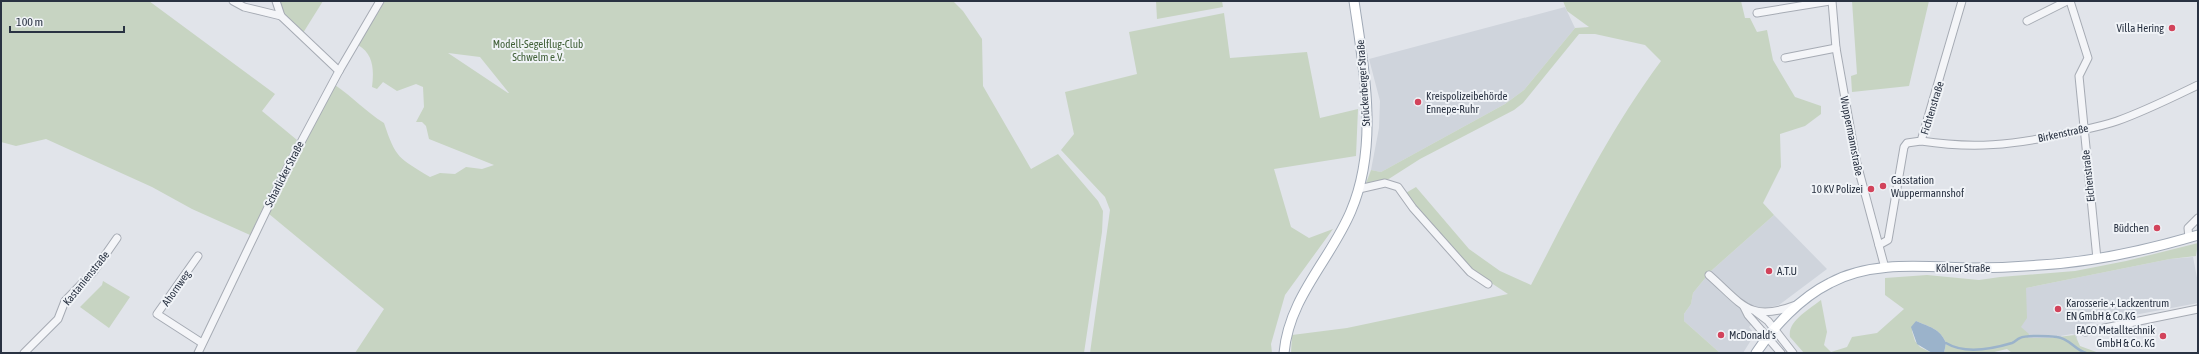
<svg xmlns="http://www.w3.org/2000/svg" width="2199" height="354" font-family="'Asap Condensed',sans-serif">
<style>
.built{fill:#cfd4dc}
.green{fill:#c7d4c2;fill-rule:evenodd}
.water{fill:#9bb3cb}
.lines{fill:none;stroke-linecap:round;stroke-linejoin:round}
.stream{stroke:#9bb3cb;stroke-width:2.5}
.minor-casing{stroke:#a6abb4;stroke-width:9}
.major-casing{stroke:#a0a9b6;stroke-width:11}
.minor{stroke:#f4f5f8;stroke-width:7}
.major{stroke:#fff;stroke-width:9}
.poi-dot{fill:#d2435b;stroke:#f0f3f7;stroke-width:1.5}
.labels{text-anchor:middle;dominant-baseline:central;stroke-width:4;stroke-linejoin:round;paint-order:stroke}
.poi-label{font-size:11px;fill:#293242;stroke:#f0f3f7;text-anchor:start}
.park-label{font-size:11px;fill:#3e5e35;stroke:#f0f3f7}
.street-label{font-size:11px;fill:#293242;stroke:#f0f3f7}
</style>
<rect width="100%" height="100%" fill="#e1e4ea"/>
<g class="built">
<path d="M 1565,7 L 1575,28 L 1524,90 L 1505,104 L 1381,172 L 1371,170 L 1379,128 L 1380,101 L 1369,59 Z"/>
<path d="M 1774,215 L 1827,269 L 1779,305 L 1767,308 L 1749,327 L 1753,332 L 1753,337 L 1743,353 L 1720,353 L 1684,321 L 1684,314 L 1691,304 L 1693,293 L 1711,271 Z"/>
<path d="M 2193,257 L 2198,283 L 2198,303 L 2086,324 L 2077,333 L 2077,340 L 2075,335 L 2072,334 L 2049,338 L 2028,338 L 2020,327 L 2026,318 L 2026,288 L 2170,259 Z"/>
</g>
<g class="green">
<path d="M 1,1 L 149,1 L 275,94 L 262,111 L 297,140 L 282,169 L 287,173 L 335,85 C 353,97 366,112 384,123 C 396,159 399,158 430,177 L 440,173 L 455,174 L 466,167 L 482,169 L 494,165 L 429,139 L 426,126 L 422,122 L 416,122 L 424,107 L 423,87 L 416,84 L 397,91 L 383,82 L 377,89 L 372,87 C 374,71 374,54 358,45 L 385,1 L 953,1 L 963,11 L 982,39 L 983,86 L 1031,169 L 1058,154 L 1098,201 L 1103,211 L 1102,232 L 1084,353 L 355,353 L 384,309 L 263,209 L 250,235 L 192,209 L 152,187 L 46,139 L 16,146 L 1,142 ZM 448,53 L 480,57 L 509,93 L 508,93 Z"/>
<path d="M 278,1 L 323,1 L 303,33 L 284,15 Z"/>
<path d="M 1156,1 L 1222,1 L 1223,7 L 1157,19 Z"/>
<path d="M 1563,1 L 1741,1 L 1745,18 L 1750,18 L 1757,32 L 1767,30 L 1773,60 L 1795,97 L 1821,106 L 1821,114 L 1805,126 L 1780,134 L 1781,167 L 1763,203 L 1774,215 L 1711,271 L 1693,293 L 1691,304 L 1684,314 L 1684,321 L 1720,353 L 1291,353 L 1292,335 L 1347,328 L 1508,294 L 1473,271 L 1404,194 L 1416,187 L 1469,249 L 1500,271 L 1531,285 C 1571,208 1609,131 1661,61 L 1645,45 L 1595,34 L 1579,34 L 1523,103 L 1514,110 L 1420,159 L 1384,182 L 1365,186 L 1371,170 L 1381,172 L 1505,104 L 1524,90 L 1575,28 L 1589,27 L 1567,11 Z"/>
<path d="M 1852,1 L 1929,1 L 1909,86 L 1852,92 L 1851,76 L 1857,74 Z"/>
<path d="M 1224,13 L 1230,58 L 1307,52 L 1320,118 L 1358,109 L 1356,156 L 1274,169 L 1291,227 L 1309,238 L 1333,229 L 1285,295 L 1271,344 L 1272,353 L 1090,353 L 1110,210 L 1105,197 L 1061,150 L 1074,134 L 1065,92 L 1137,74 L 1129,32 Z"/>
<path d="M 2198,243 L 2196,256 L 2170,259 L 2026,288 L 2027,318 L 2021,327 L 2029,334 L 2028,338 L 2049,338 L 2075,335 L 2080,346 L 2099,353 L 2012,353 L 2007,349 L 1990,353 L 1944,353 L 1946,343 C 1940,328 1929,327 1916,321 L 1912,331 L 1915,341 L 1920,347 L 1932,353 L 1804,353 L 1790,337 C 1787,321 1810,309 1821,300 L 1827,332 L 1824,345 L 1831,352 L 1847,347 L 1852,337 L 1877,333 L 1904,309 L 1885,295 L 1885,278 L 1927,275 L 1979,280 L 2000,277 L 2075,271 L 2126,261 Z"/>
<path d="M 103,281 L 130,297 L 109,328 L 80,307 L 102,285 Z"/>
</g>
<path class="water" d="M 1916,321 C 1929,327 1940,328 1946,343 L 1944,353 L 1932,353 L 1917,344 L 1911,327 Z"/>
<g class="lines">
<path class="stream" d="M 1946,343 C 1964,354 1992,349 2012,343 C 2015,342 2017,339 2020,338 C 2026,335 2049,336 2057,337 C 2069,338 2075,350 2086,353"/>
<g class="minor-casing">
<g id="minor">
<path d="M 233,1 L 244,7 L 281,16"/>
<path d="M 276,1 L 281,16 L 339,71"/>
<path d="M 1832,1 L 1836,48 L 1856,160 L 1885,268"/>
<path d="M 2070,1 L 2088,58 L 2079,76 L 2097,259"/>
<path d="M 1757,13 L 1830,1"/>
<path d="M 2027,21 L 2067,1"/>
<path d="M 1785,58 L 1836,48"/>
<path d="M 1921,141 C 1974,149 2012,145 2064,134 C 2081,130 2100,127 2117,121 C 2145,111 2171,98 2198,85"/>
<path d="M 1359,189 L 1385,183 L 1398,187 L 1413,208 L 1470,272 L 1488,284"/>
<path d="M 2189,238 L 2188,228 L 2198,218"/>
<path d="M 1879,245 L 1888,240 L 1904,147 L 1907,143 L 1921,141 L 1962,1"/>
<path d="M 198,256 L 157,314 L 202,343"/>
<path d="M 1709,275 C 1742,304 1749,323 1796,305"/>
<path d="M 1744,307 L 1748,315 L 1781,353"/>
<path d="M 1756,312 L 1768,321 L 1793,353"/>
<path d="M 2085,332 L 2198,309"/>
<path d="M 24,353 L 58,319 L 65,301 L 94,271 L 117,238"/>
<path d="M 198,353 L 283,176 L 339,71 L 380,1"/>
</g>
</g>
<g class="major-casing">
<g id="major">
<path d="M 1284,353 C 1289,297 1331,259 1351,211 C 1379,145 1364,70 1354,1"/>
<path d="M 1756,353 C 1774,326 1800,298 1830,283 C 1872,260 1925,267 1971,268 C 1994,268 2017,267 2040,265 C 2094,262 2147,250 2198,235"/>
</g>
</g>
<use href="#minor" class="minor"/>
<use href="#major" class="major"/>
</g>
<g class="poi-dot">
<circle cx="2172" cy="28" r="4"/>
<circle cx="1418" cy="102" r="4"/>
<circle cx="1883" cy="186" r="4"/>
<circle cx="1871" cy="189" r="4"/>
<circle cx="2157" cy="228" r="4"/>
<circle cx="1769" cy="271" r="4"/>
<circle cx="2058" cy="309" r="4"/>
<circle cx="1721" cy="335" r="4"/>
<circle cx="2163" cy="336" r="4"/>
</g>
<g class="labels">
<g class="poi-label">
<text x="2164" y="28" text-anchor="end">Villa Hering</text>
<text x="1426" y="96">Kreispolizeibehörde<tspan x="1426" dy="13">Ennepe-Ruhr</tspan></text>
<text x="1891" y="180">Gasstation<tspan x="1891" dy="13">Wuppermannshof</tspan></text>
<text x="1863" y="189" text-anchor="end">10 KV Polizei</text>
<text x="2149" y="228" text-anchor="end">Büdchen</text>
<text x="1777" y="271">A.T.U</text>
<text x="2066" y="303">Karosserie + Lackzentrum<tspan x="2066" dy="13">EN GmbH &amp; Co.KG</tspan></text>
<text x="2155" y="330" text-anchor="end">FACO Metalltechnik<tspan x="2155" dy="13">GmbH &amp; Co. KG</tspan></text>
<text x="1729" y="335">McDonald's</text>
</g>
<g class="park-label">
<text x="538" y="44">Modell-Segelflug-Club<tspan x="538" dy="13">Schwelm e.V.</tspan></text>
</g>
<g class="street-label">
<text transform="translate(1363 83) rotate(-94)">Strückerberger Straße</text>
<text transform="translate(1932 108) rotate(-73)">Fichtenstraße</text>
<text transform="translate(2063 133) rotate(-12)">Birkenstraße</text>
<text transform="translate(1852 136) rotate(79)">Wuppermannstraße</text>
<text transform="translate(284 174) rotate(-63)">Scharlicker Straße</text>
<text transform="translate(2088 176) rotate(-96)">Eichenstraße</text>
<text x="1963" y="268">Kölner Straße</text>
<text transform="translate(86 278) rotate(-51)">Kastanienstraße</text>
<text transform="translate(176 288) rotate(-55)">Ahornweg</text>
</g>
</g>
<rect width="2199" height="354" fill="none" stroke="#293242" stroke-width="4"/>
<path d="M10 26v6h114v-6" fill="none" stroke="#293242" stroke-width="2"/>
<text x="16" y="26" font-size="12" fill="#293242" stroke="#f0f3f7" stroke-width="3" paint-order="stroke">100 m</text>
</svg>
